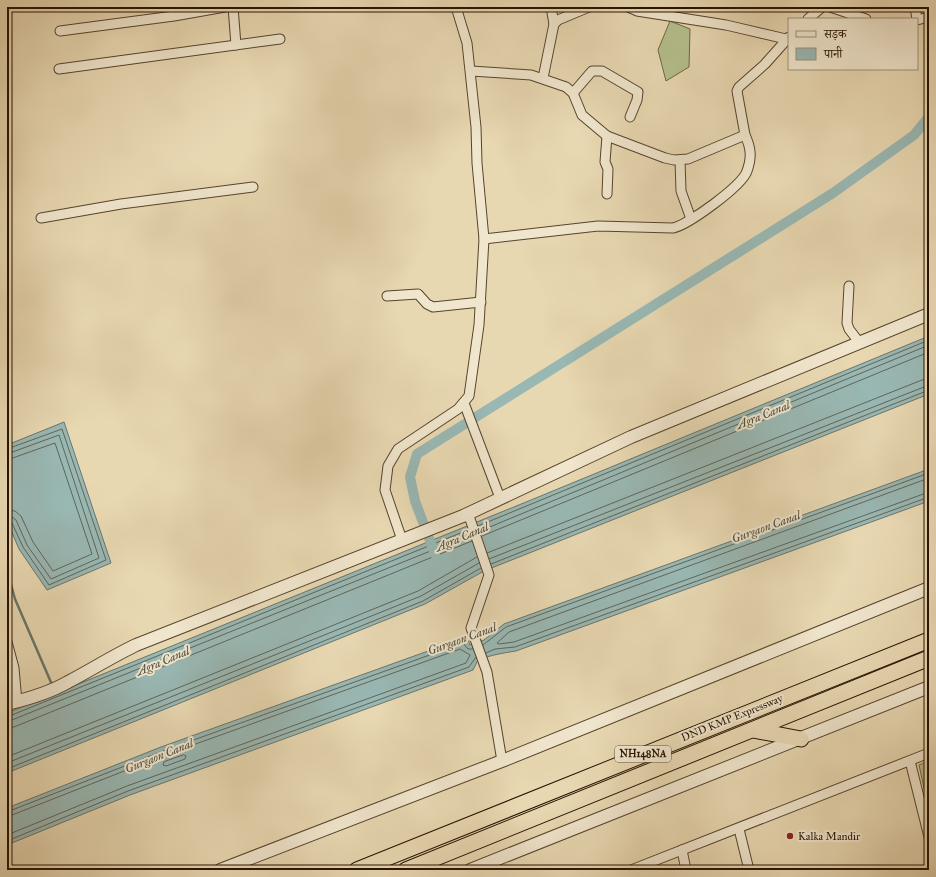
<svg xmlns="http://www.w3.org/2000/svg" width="936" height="877" font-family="'IM FELL Great Primer','Noto Serif Devanagari',serif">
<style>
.green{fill:#b5bf8d;stroke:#6e6846}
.water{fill:#99b8b4;stroke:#6b766c}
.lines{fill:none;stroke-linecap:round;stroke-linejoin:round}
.shore{stroke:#60655a;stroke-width:1}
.stream{stroke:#6b766c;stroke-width:2.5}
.canal{stroke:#99b8b4;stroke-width:10}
.minor-casing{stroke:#56442c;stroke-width:11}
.tertiary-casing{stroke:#56442c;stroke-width:14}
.trunk-casing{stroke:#261200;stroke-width:17}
.minor{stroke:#f0e6cd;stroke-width:9}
.tertiary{stroke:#f0e6cd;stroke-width:12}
.trunk{stroke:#e8d8b2;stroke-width:15}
.poi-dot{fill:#8f2418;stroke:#f0e6cd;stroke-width:1.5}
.labels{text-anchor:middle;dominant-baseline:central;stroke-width:4;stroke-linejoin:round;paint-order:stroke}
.shield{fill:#f0e6cd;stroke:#63523e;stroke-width:1}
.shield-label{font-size:10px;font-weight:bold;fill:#261200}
.street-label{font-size:11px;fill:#261200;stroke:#f0e6cd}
.poi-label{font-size:11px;fill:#261200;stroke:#f0e6cd;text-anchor:start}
.water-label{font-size:12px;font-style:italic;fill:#4e4c3f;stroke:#f0e6cd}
</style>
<rect width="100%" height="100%" fill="#e8d8b2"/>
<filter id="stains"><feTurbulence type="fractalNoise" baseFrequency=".005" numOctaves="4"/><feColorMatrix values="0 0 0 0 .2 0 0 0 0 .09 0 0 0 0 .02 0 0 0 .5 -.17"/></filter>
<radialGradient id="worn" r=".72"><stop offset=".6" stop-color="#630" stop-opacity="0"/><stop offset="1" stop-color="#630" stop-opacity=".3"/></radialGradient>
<g class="green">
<path d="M 670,21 L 690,29 L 689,67 L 666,81 L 658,50 Z"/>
<path d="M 929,761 L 929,811 L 919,765 Z"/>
</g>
<g class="water">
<path d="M 929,336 L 929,394 L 484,571 L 425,604 L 7,773 L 7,713 L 531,500 Z"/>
<path d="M 64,422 L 111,563 L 47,590 L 19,549 L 7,521 L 7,445 Z"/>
<path d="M 929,469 L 929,501 L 516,651 C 503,653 491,655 478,660 L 473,670 L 130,795 L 7,845 L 7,808 L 161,747 L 467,637 L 470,645 L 484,640 L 504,624 Z"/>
</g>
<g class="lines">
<g class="shore">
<path d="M 7,449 L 62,429 L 106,560 L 49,585 L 23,547 L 12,523 L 7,521"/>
<path d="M 7,454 L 59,435 L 99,558 L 51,579 L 27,545 L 16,520 L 12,517 L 7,516"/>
<path d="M 7,460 L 55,443 L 92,554 L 53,571 L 33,542 L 21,516 L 15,511 L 7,510"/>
<path d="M 929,478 L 509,632 L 497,643 L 499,644 L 514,642 L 929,492"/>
<path d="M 478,526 L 929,340"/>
<path d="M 480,531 L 929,345"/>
<path d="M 482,536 L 929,352"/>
<path d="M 487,553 L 922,380 L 929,379"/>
<path d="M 489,559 L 929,385"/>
<path d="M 491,564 L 929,390"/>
<path d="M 483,645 L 506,627 L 929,473"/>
<path d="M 486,653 L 495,649 L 515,647 L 929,497"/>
<path d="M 7,717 L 468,530"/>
<path d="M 7,722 L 470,535"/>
<path d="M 7,728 L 14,727 L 472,541"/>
<path d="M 184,755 L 186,756 L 185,759 L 166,766 L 163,765 L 164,762 Z"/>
<path d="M 7,757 L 418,591 L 477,557"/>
<path d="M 7,763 L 421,596 L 479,563"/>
<path d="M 7,769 L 423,601 L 481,568"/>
<path d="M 7,812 L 163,751 L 463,643 L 468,649 L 473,649"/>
<path d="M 7,817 L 165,755 L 460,649 L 470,655 L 466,663 L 127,786 L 7,835"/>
<path d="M 7,841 L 128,791 L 469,667 L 476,657"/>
</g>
<path class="stream" d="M 7,570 L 15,599 L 53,687"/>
<path class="canal" d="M 435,554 L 415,501 L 410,477 L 417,454 L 833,193 L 914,135 L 929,117"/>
<g class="minor-casing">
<g id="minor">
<path d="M 233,7 L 236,45"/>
<path d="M 551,7 L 554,24"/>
<path d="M 628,7 L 637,11 L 726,25 L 786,39"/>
<path d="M 830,7 L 866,19"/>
<path d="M 915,7 L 917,19"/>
<path d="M 808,19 L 822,7"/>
<path d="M 917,20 L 929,17"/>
<path d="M 60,31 L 174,16 L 225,7"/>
<path d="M 59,69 L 280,39"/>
<path d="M 471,71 L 531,75 L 566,87 L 573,93 L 582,115 L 607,136 L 665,158 L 674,160 L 688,159 L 745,135 L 737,91 L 739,87 L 765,64 L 789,37"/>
<path d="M 543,78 L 554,24 L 558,20 L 589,7"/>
<path d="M 573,93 L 592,71 L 602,71 L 638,92 L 637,100 L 630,117"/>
<path d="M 680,160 L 681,191 L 691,219"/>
<path d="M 607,194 L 608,169 L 605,162 L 607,136"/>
<path d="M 41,218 L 121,204 L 253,187"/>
<path d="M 484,239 L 598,226 L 673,228 C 688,225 742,186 747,171 C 752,157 751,148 745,135"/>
<path d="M 849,286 L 847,323 L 849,329 L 859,342"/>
<path d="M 387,296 L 418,294 L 427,304 L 433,307 L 481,302"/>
<path d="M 464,403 L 500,498"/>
<path d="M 468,513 L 489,575 L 471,628 L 487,672 L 502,761"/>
<path d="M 402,540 L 385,490 L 388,466 L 398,449 L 458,409 L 469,396 L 479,325 L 484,239 L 477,163 L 476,127 L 467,43 L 456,7"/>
<path d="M 7,642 L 14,668 L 17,702"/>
<path d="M 910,761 L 929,837"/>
<path d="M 739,829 L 749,870"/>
<path d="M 682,850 L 686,870"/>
<path d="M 631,870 L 929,753"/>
</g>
</g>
<g class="tertiary-casing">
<g id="tertiary">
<path d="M 7,704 C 28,699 49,693 68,682 C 91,670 113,656 136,645 L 463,516 L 631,437 L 929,314"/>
<path d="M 220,870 L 502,761 L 929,588"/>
<path d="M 470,870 L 929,687"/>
</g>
</g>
<g class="trunk-casing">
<g id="trunk">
<path d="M 753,730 L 801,739"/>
<path d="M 357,870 L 929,640"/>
<path d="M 406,870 L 929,658"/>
</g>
</g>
<use href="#minor" class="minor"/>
<use href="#tertiary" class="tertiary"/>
<use href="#trunk" class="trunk"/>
</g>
<circle class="poi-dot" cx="790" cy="836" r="4"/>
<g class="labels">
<rect class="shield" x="615" y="746" width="56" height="16" rx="3"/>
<g class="shield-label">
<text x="643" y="754">NH148NA</text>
</g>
<g class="street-label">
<text transform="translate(732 718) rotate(-22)">DND KMP Expressway</text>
</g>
<g class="poi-label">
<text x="798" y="836">Kalka Mandir</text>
</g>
<g class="water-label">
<text transform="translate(763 415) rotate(-22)">Agra Canal</text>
<text transform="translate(766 527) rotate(-20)">Gurgaon Canal</text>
<text transform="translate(462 537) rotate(-23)">Agra Canal</text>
<text transform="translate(462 639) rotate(-20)">Gurgaon Canal</text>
<text transform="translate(163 661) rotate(-23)">Agra Canal</text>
<text transform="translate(159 756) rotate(-22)">Gurgaon Canal</text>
</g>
</g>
<rect width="936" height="877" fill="none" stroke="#e8d8b2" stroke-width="24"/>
<rect x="8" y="8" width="920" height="861" fill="none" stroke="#261200" stroke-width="2"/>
<rect x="12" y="12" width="912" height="853" fill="none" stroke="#261200"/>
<rect x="788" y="18" width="130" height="52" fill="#f0e6cd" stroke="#9f917b"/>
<rect x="796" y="31" width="20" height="6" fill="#f0e6cd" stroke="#9f917b"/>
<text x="824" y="38" font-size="12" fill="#261200">सड़क</text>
<rect x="796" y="48" width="20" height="12" fill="#99b8b4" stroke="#9f917b"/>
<text x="824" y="58" font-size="12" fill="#261200">पानी</text>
<rect width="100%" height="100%" filter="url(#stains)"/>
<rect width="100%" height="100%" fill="url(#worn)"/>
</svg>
